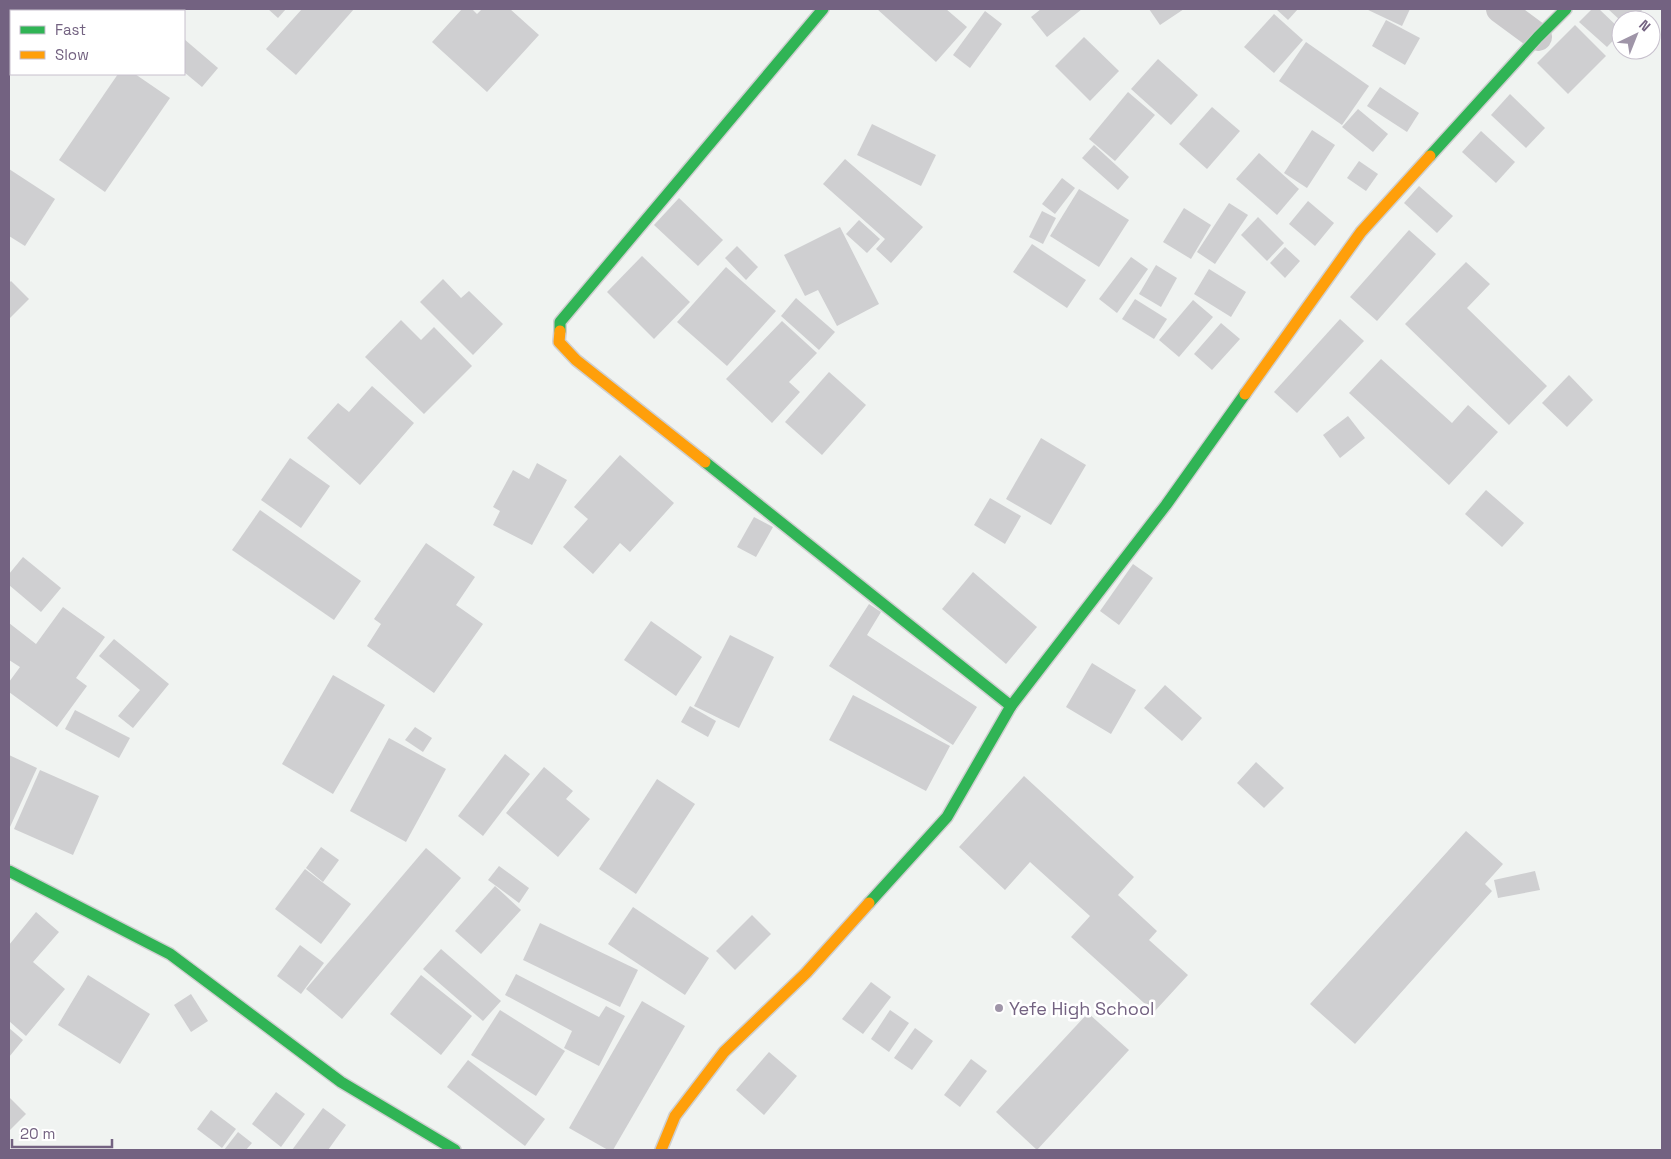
<svg xmlns="http://www.w3.org/2000/svg" width="1671" height="1159" font-family="'Space Grotesk',sans-serif">
<style>
.building{fill:#cfcfd1}
.lines{fill:none;stroke-linecap:round;stroke-linejoin:round}
.fast-casing{stroke:#cfcfd0;stroke-width:14}
.slow-casing{stroke:#cfcfd0;stroke-width:14}
.street{stroke:#cbcacc;stroke-width:28}
.fast{stroke:#30b455;stroke-width:11}
.slow{stroke:#ff9f0a;stroke-width:11}
.poi-dot{fill:#9f95a8;stroke:#fff;stroke-width:2}
.labels{text-anchor:middle;dominant-baseline:central;stroke-width:5;stroke-linejoin:round;paint-order:stroke}
.poi-label{font-size:18px;fill:#736281;stroke:#fff;text-anchor:start}
</style>
<rect width="100%" height="100%" fill="#f0f3f1"/>
<g class="building">
<path d="M 9,9 L 30,9 L 34,11 L 11,11 L 11,52 L 9,56 Z"/>
<path d="M 268,9 L 286,9 L 278,18 Z"/>
<path d="M 302,9 L 354,9 L 296,75 L 266,49 Z"/>
<path d="M 462,9 L 472,9 L 477,14 L 482,9 L 510,9 L 539,35 L 487,92 L 432,42 Z"/>
<path d="M 877,9 L 946,9 L 967,27 L 936,62 Z"/>
<path d="M 1041,9 L 1082,9 L 1047,37 L 1031,17 Z"/>
<path d="M 1149,9 L 1184,9 L 1160,25 Z"/>
<path d="M 1276,9 L 1298,9 L 1288,20 Z"/>
<path d="M 1366,9 L 1410,9 L 1402,26 Z"/>
<path d="M 1592,9 L 1599,9 L 1621,30 L 1621,32 L 1607,47 L 1579,22 Z"/>
<path d="M 1608,9 L 1643,9 L 1633,20 L 1621,21 Z"/>
<path d="M 985,11 L 1002,24 L 970,68 L 953,55 Z"/>
<path d="M 1274,14 L 1303,40 L 1274,73 L 1244,47 Z"/>
<path d="M 1386,20 L 1420,38 L 1405,65 L 1372,46 Z"/>
<path d="M 1575,25 L 1606,56 L 1568,94 L 1537,63 Z"/>
<path d="M 1084,37 L 1119,71 L 1090,101 L 1055,66 Z"/>
<path d="M 184,39 L 218,68 L 202,87 L 184,72 Z"/>
<path d="M 1306,42 L 1369,86 L 1342,125 L 1279,81 Z"/>
<path d="M 1158,59 L 1198,95 L 1171,125 L 1131,89 Z"/>
<path d="M 118,74 L 135,74 L 170,98 L 105,192 L 59,160 Z"/>
<path d="M 1380,87 L 1419,113 L 1407,132 L 1367,106 Z"/>
<path d="M 1128,92 L 1155,115 L 1115,161 L 1089,139 Z"/>
<path d="M 1510,94 L 1545,128 L 1526,148 L 1491,115 Z"/>
<path d="M 1212,107 L 1240,131 L 1207,169 L 1179,144 Z"/>
<path d="M 1358,109 L 1388,134 L 1373,152 L 1342,127 Z"/>
<path d="M 872,124 L 936,155 L 921,186 L 857,155 Z"/>
<path d="M 1312,130 L 1335,145 L 1307,188 L 1284,173 Z"/>
<path d="M 1481,131 L 1515,162 L 1496,183 L 1462,152 Z"/>
<path d="M 1094,145 L 1129,177 L 1118,190 L 1082,158 Z"/>
<path d="M 1259,153 L 1299,189 L 1277,215 L 1236,179 Z"/>
<path d="M 845,159 L 923,227 L 891,263 L 876,249 L 885,239 L 823,184 Z"/>
<path d="M 1359,161 L 1378,174 L 1366,191 L 1347,178 Z"/>
<path d="M 9,169 L 55,199 L 25,246 L 9,236 Z"/>
<path d="M 1062,178 L 1075,188 L 1055,214 L 1042,204 Z"/>
<path d="M 1419,186 L 1453,216 L 1437,233 L 1404,203 Z"/>
<path d="M 1079,189 L 1129,220 L 1099,267 L 1050,236 Z"/>
<path d="M 679,198 L 723,240 L 698,266 L 654,225 Z"/>
<path d="M 1308,201 L 1334,223 L 1315,246 L 1289,224 Z"/>
<path d="M 1229,203 L 1248,215 L 1215,264 L 1197,252 Z"/>
<path d="M 1184,208 L 1211,225 L 1191,259 L 1163,242 Z"/>
<path d="M 1042,211 L 1056,218 L 1043,244 L 1029,237 Z"/>
<path d="M 1258,217 L 1284,243 L 1267,261 L 1241,235 Z"/>
<path d="M 859,220 L 880,239 L 867,253 L 846,234 Z"/>
<path d="M 840,227 L 879,304 L 837,326 L 818,290 L 805,296 L 784,255 Z"/>
<path d="M 1409,230 L 1436,254 L 1377,321 L 1350,297 Z"/>
<path d="M 1032,244 L 1086,280 L 1067,308 L 1013,272 Z"/>
<path d="M 737,246 L 758,267 L 746,280 L 725,258 Z"/>
<path d="M 1285,247 L 1300,261 L 1285,278 L 1270,263 Z"/>
<path d="M 642,256 L 690,302 L 654,339 L 607,292 Z"/>
<path d="M 1131,257 L 1148,269 L 1117,313 L 1099,299 Z"/>
<path d="M 1466,262 L 1490,284 L 1467,308 L 1547,386 L 1509,425 L 1405,324 Z"/>
<path d="M 1156,265 L 1177,278 L 1161,307 L 1139,294 Z"/>
<path d="M 726,267 L 776,311 L 727,366 L 677,322 Z"/>
<path d="M 1209,269 L 1246,292 L 1231,317 L 1194,294 Z"/>
<path d="M 443,279 L 461,298 L 469,291 L 503,324 L 473,355 L 420,302 Z"/>
<path d="M 11,281 L 29,299 L 9,319 L 9,283 Z"/>
<path d="M 796,298 L 835,332 L 819,350 L 781,316 Z"/>
<path d="M 1135,299 L 1167,319 L 1154,339 L 1122,319 Z"/>
<path d="M 1193,300 L 1213,317 L 1179,357 L 1159,340 Z"/>
<path d="M 1340,319 L 1364,341 L 1297,413 L 1274,392 Z"/>
<path d="M 401,320 L 421,340 L 434,327 L 472,366 L 424,414 L 365,357 Z"/>
<path d="M 782,321 L 817,353 L 789,382 L 800,392 L 772,423 L 726,379 Z"/>
<path d="M 1221,323 L 1240,339 L 1212,370 L 1194,354 Z"/>
<path d="M 1381,359 L 1452,423 L 1468,405 L 1498,432 L 1449,485 L 1349,393 Z"/>
<path d="M 829,372 L 866,405 L 822,455 L 785,422 Z"/>
<path d="M 1569,375 L 1593,400 L 1567,427 L 1542,403 Z"/>
<path d="M 372,386 L 414,423 L 360,485 L 307,438 L 338,403 L 349,412 Z"/>
<path d="M 1348,416 L 1365,438 L 1340,458 L 1323,435 Z"/>
<path d="M 1041,438 L 1086,465 L 1051,525 L 1006,499 Z"/>
<path d="M 620,455 L 674,503 L 630,552 L 620,543 L 593,574 L 563,547 L 588,519 L 574,507 Z"/>
<path d="M 290,458 L 330,486 L 301,528 L 261,500 Z"/>
<path d="M 537,463 L 567,480 L 532,545 L 493,525 L 500,511 L 493,507 L 513,470 L 529,479 Z"/>
<path d="M 1486,490 L 1524,523 L 1502,547 L 1465,514 Z"/>
<path d="M 990,498 L 1021,516 L 1005,544 L 974,525 Z"/>
<path d="M 260,510 L 361,581 L 334,620 L 232,550 Z"/>
<path d="M 754,517 L 773,527 L 756,557 L 737,547 Z"/>
<path d="M 426,543 L 475,577 L 456,605 L 483,624 L 434,693 L 367,646 L 381,624 L 374,619 Z"/>
<path d="M 23,557 L 61,588 L 41,612 L 9,585 L 9,574 Z"/>
<path d="M 1133,564 L 1153,578 L 1119,625 L 1100,611 Z"/>
<path d="M 973,572 L 1037,627 L 1006,664 L 942,609 Z"/>
<path d="M 869,604 L 881,612 L 867,635 L 977,707 L 953,745 L 829,666 Z"/>
<path d="M 63,607 L 105,637 L 76,678 L 87,686 L 57,727 L 9,692 L 9,682 L 20,667 L 9,660 L 9,623 L 36,644 Z"/>
<path d="M 651,621 L 702,657 L 676,696 L 624,660 Z"/>
<path d="M 730,635 L 774,657 L 739,728 L 694,706 Z"/>
<path d="M 114,639 L 169,684 L 133,728 L 118,716 L 140,690 L 99,656 Z"/>
<path d="M 1092,663 L 1136,690 L 1111,734 L 1066,707 Z"/>
<path d="M 333,675 L 385,705 L 333,794 L 282,764 Z"/>
<path d="M 1165,685 L 1202,718 L 1182,741 L 1144,708 Z"/>
<path d="M 853,695 L 950,746 L 926,791 L 829,740 Z"/>
<path d="M 690,706 L 716,721 L 708,737 L 681,722 Z"/>
<path d="M 75,710 L 130,738 L 119,758 L 65,729 Z"/>
<path d="M 415,727 L 432,738 L 423,752 L 405,740 Z"/>
<path d="M 389,738 L 446,769 L 406,842 L 350,811 Z"/>
<path d="M 505,754 L 530,774 L 483,836 L 458,816 Z"/>
<path d="M 9,755 L 37,768 L 10,827 L 9,827 Z"/>
<path d="M 1256,762 L 1284,788 L 1264,808 L 1237,783 Z"/>
<path d="M 544,767 L 573,791 L 566,799 L 590,819 L 558,857 L 506,813 Z"/>
<path d="M 40,770 L 99,796 L 73,855 L 14,829 Z"/>
<path d="M 1024,776 L 1134,877 L 1118,895 L 1157,931 L 1149,940 L 1188,975 L 1154,1012 L 1071,937 L 1090,916 L 1030,862 L 1005,890 L 959,847 Z"/>
<path d="M 657,779 L 695,804 L 636,894 L 599,869 Z"/>
<path d="M 1466,831 L 1503,864 L 1485,884 L 1492,891 L 1355,1044 L 1310,1004 Z"/>
<path d="M 321,847 L 339,860 L 323,882 L 306,868 Z"/>
<path d="M 426,848 L 461,878 L 342,1019 L 306,989 Z"/>
<path d="M 499,866 L 529,888 L 519,903 L 488,880 Z"/>
<path d="M 305,869 L 351,904 L 321,944 L 275,909 Z"/>
<path d="M 1535,871 L 1540,890 L 1498,898 L 1494,880 Z"/>
<path d="M 495,886 L 521,910 L 481,954 L 455,931 Z"/>
<path d="M 633,907 L 709,958 L 685,995 L 608,944 Z"/>
<path d="M 36,912 L 59,932 L 33,962 L 65,989 L 26,1036 L 9,1021 L 9,945 Z"/>
<path d="M 752,915 L 771,934 L 735,970 L 716,951 Z"/>
<path d="M 540,923 L 638,970 L 620,1007 L 523,960 Z"/>
<path d="M 300,945 L 324,963 L 301,994 L 277,976 Z"/>
<path d="M 441,949 L 501,1001 L 483,1021 L 423,969 Z"/>
<path d="M 516,974 L 599,1017 L 606,1006 L 625,1016 L 599,1066 L 564,1048 L 572,1031 L 505,995 Z"/>
<path d="M 88,975 L 150,1014 L 120,1064 L 58,1025 Z"/>
<path d="M 421,975 L 472,1016 L 441,1055 L 390,1014 Z"/>
<path d="M 871,982 L 891,997 L 863,1034 L 842,1019 Z"/>
<path d="M 191,994 L 208,1021 L 191,1032 L 174,1005 Z"/>
<path d="M 642,1001 L 685,1026 L 613,1150 L 608,1150 L 569,1128 Z"/>
<path d="M 500,1010 L 565,1051 L 536,1096 L 471,1055 Z"/>
<path d="M 890,1010 L 909,1023 L 889,1052 L 871,1039 Z"/>
<path d="M 1088,1013 L 1129,1050 L 1037,1150 L 996,1112 Z"/>
<path d="M 9,1028 L 23,1040 L 9,1057 Z"/>
<path d="M 915,1028 L 933,1041 L 912,1070 L 894,1058 Z"/>
<path d="M 769,1052 L 797,1076 L 764,1115 L 736,1090 Z"/>
<path d="M 971,1059 L 987,1071 L 960,1107 L 944,1095 Z"/>
<path d="M 468,1060 L 545,1119 L 525,1146 L 447,1087 Z"/>
<path d="M 276,1092 L 305,1114 L 281,1147 L 252,1124 Z"/>
<path d="M 9,1097 L 26,1114 L 9,1131 Z"/>
<path d="M 323,1108 L 346,1125 L 328,1150 L 292,1150 Z"/>
<path d="M 211,1110 L 236,1129 L 222,1148 L 197,1129 Z"/>
<path d="M 238,1132 L 252,1143 L 246,1150 L 224,1150 Z"/>
</g>
<g class="lines">
<g class="fast-casing">
<g id="fast">
<path d="M 1430,156 L 1538,37 L 1566,9"/>
<path d="M 560,331 L 560,322 L 823,9"/>
<path d="M 705,462 L 1011,706"/>
<path d="M 9,871 L 170,954 L 341,1082 L 455,1150"/>
<path d="M 869,903 L 947,817 L 1011,706 L 1166,505 L 1245,394"/>
</g>
</g>
<g class="slow-casing">
<g id="slow">
<path d="M 560,331 L 559,342 L 576,360 L 705,462"/>
<path d="M 1245,394 L 1361,232 L 1430,156"/>
<path d="M 661,1150 L 675,1116 L 724,1052 L 806,973 L 869,903"/>
</g>
</g>
<path class="street" d="M 1500,9 L 1538,37"/>
<use href="#fast" class="fast"/>
<use href="#slow" class="slow"/>
</g>
<circle class="poi-dot" cx="999" cy="1008" r="5"/>
<g class="labels">
<g class="poi-label">
<text x="1009" y="1008">Yefe High School</text>
</g>
</g>
<rect width="1671" height="1159" fill="none" stroke="#736281" stroke-width="20"/>
<rect x="10" y="10" width="175" height="65" fill="#ffffff" stroke="#c7c0cd"/>
<rect x="20" y="26" width="25" height="8" fill="#30b455" stroke="#c7c0cd"/>
<text x="55" y="35" font-size="15" fill="#736281">Fast</text>
<rect x="20" y="51" width="25" height="8" fill="#ff9f0a" stroke="#c7c0cd"/>
<text x="55" y="60" font-size="15" fill="#736281">Slow</text>
<g transform="translate(1636 35) rotate(43)"><circle r="24" fill="#ffffff" stroke="#c7c0cd"/>
<path d="M0-4L9 19L0 12L-9 19Z" fill="#9f95a8"/>
<text y="-8" font-size="14" font-weight="bold" text-anchor="middle" fill="#736281">N</text>
</g>
<path d="M12 1139v8h100v-8" fill="none" stroke="#736281" stroke-width="2.5"/>
<text x="20" y="1139" font-size="15" fill="#736281" stroke="#ffffff" stroke-width="4" paint-order="stroke">20 m</text>
</svg>
